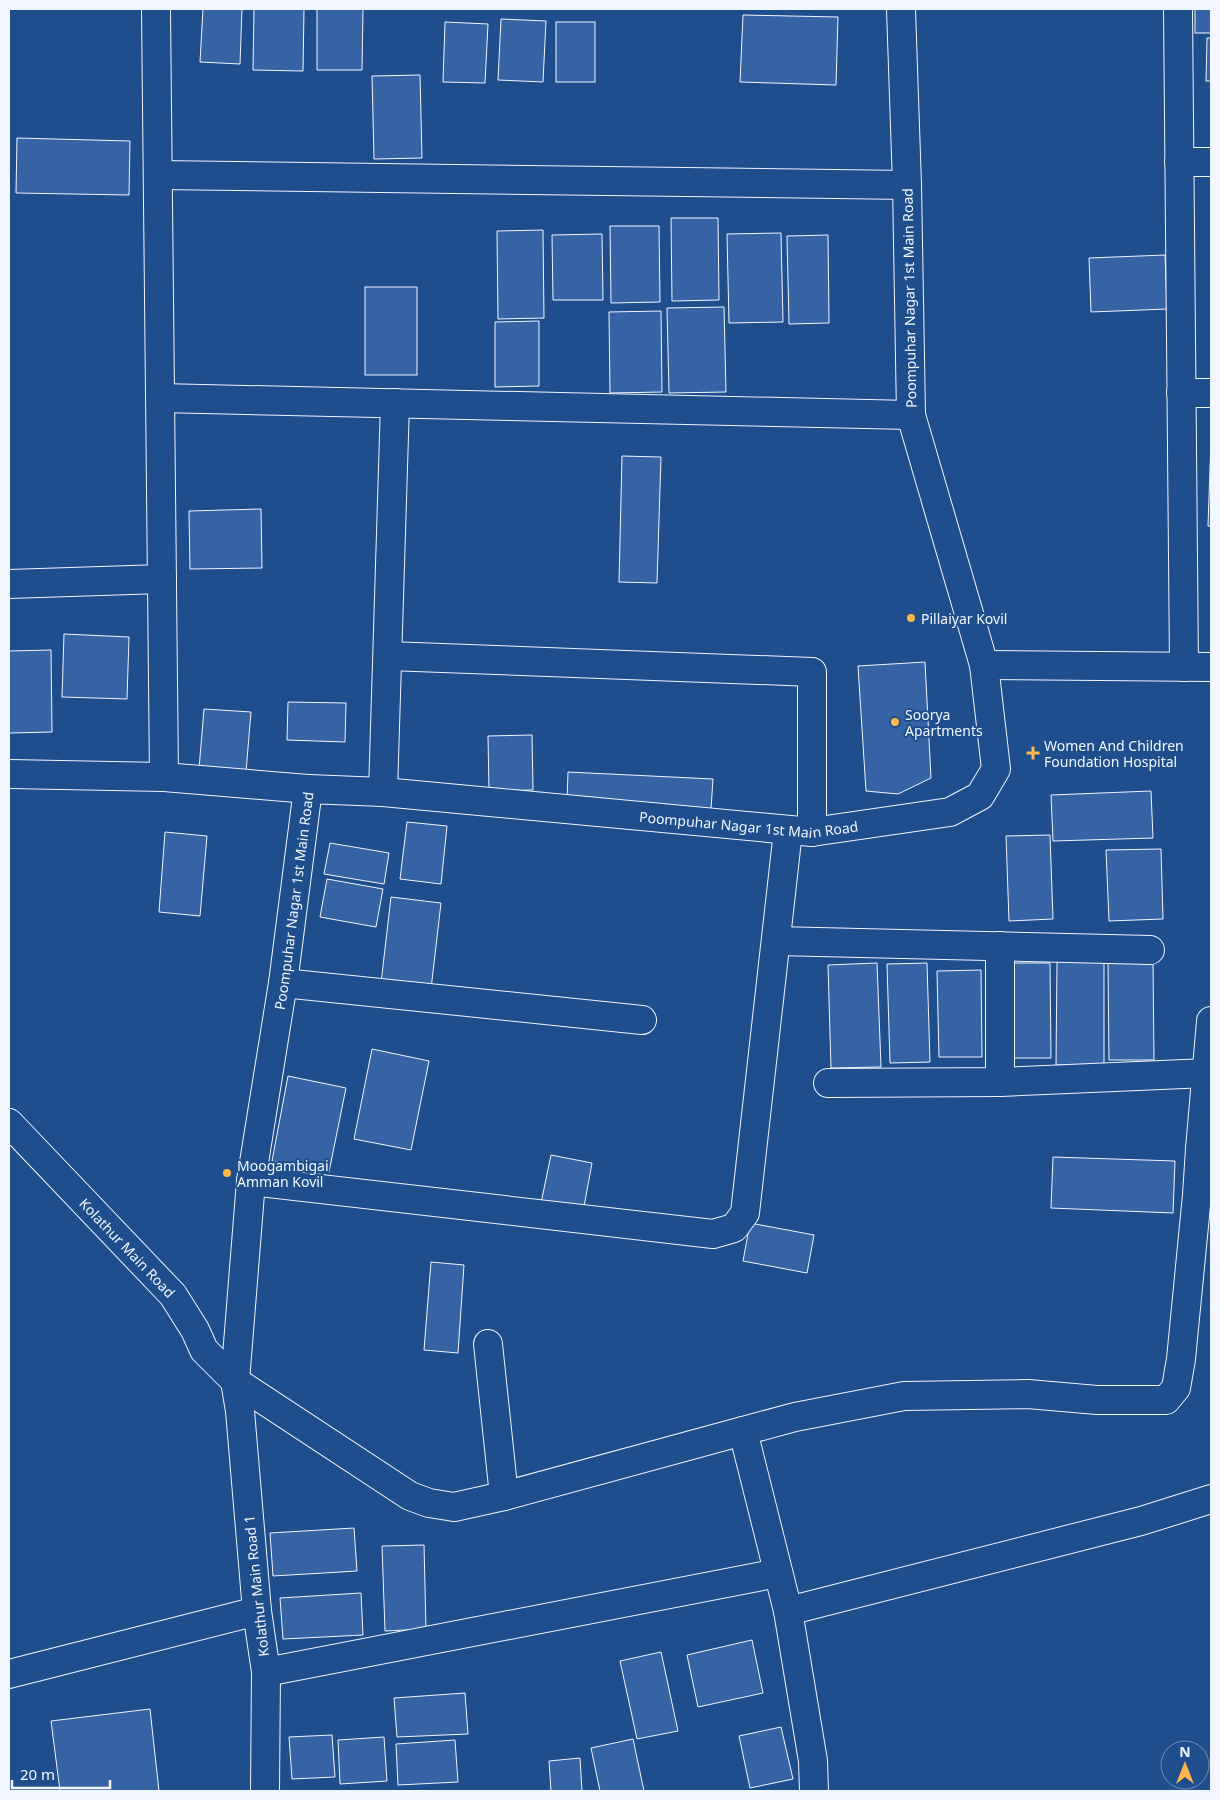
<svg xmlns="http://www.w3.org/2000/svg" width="1220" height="1800" font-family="'Noto Sans',sans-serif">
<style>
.building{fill:#3563a3;stroke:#f2f6ff}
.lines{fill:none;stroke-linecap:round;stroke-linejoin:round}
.minor-casing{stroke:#f2f6ff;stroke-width:30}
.major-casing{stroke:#f2f6ff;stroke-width:30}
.minor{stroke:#1f4e8c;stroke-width:28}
.major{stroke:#1f4e8c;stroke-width:28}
.poi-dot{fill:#ffb74d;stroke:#1f4e8c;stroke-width:2}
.labels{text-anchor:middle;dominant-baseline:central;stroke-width:4;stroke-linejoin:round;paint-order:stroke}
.street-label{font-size:14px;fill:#f2f6ff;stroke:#1f4e8c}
.poi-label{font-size:14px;fill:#f2f6ff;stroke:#1f4e8c;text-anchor:start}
</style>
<rect width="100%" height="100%" fill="#1f4e8c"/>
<g class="building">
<path d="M 203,9 L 242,9 L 240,64 L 200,62 Z"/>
<path d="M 254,9 L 304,9 L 303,71 L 253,70 Z"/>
<path d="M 317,9 L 363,9 L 362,70 L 317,70 Z"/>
<rect x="1195" y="9" width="16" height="24"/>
<path d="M 743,15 L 838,17 L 836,85 L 740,82 Z"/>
<path d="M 501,19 L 546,21 L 543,82 L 498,80 Z"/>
<path d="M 445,22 L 488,24 L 485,83 L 443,82 Z"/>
<rect x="556" y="22" width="39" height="60"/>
<path d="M 1207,38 L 1211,38 L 1211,81 L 1206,81 Z"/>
<path d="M 420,75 L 422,158 L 374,159 L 372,76 Z"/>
<path d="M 17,138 L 130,141 L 129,195 L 16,193 Z"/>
<path d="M 671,218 L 718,218 L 719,300 L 672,301 Z"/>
<path d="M 610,226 L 659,226 L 660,302 L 611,303 Z"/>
<path d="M 543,230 L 544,318 L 498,319 L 497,231 Z"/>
<path d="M 781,233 L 783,322 L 729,323 L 727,234 Z"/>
<path d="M 602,234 L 603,300 L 553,300 L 552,235 Z"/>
<path d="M 828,235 L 829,323 L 789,324 L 787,236 Z"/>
<path d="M 1165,255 L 1167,309 L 1091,312 L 1089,258 Z"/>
<rect x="365" y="287" width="52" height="88"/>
<path d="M 724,307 L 726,392 L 669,393 L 667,308 Z"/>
<path d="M 661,311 L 662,392 L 610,393 L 609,312 Z"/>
<path d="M 539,321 L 539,386 L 495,387 L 495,322 Z"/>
<path d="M 1211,441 L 1211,526 L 1208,526 Z"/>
<path d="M 622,456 L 661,457 L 657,583 L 619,582 Z"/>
<path d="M 261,509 L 262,568 L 190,569 L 189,511 Z"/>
<path d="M 64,634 L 129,637 L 127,699 L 62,697 Z"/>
<path d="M 51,650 L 52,732 L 9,733 L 9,651 Z"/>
<path d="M 925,662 L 931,778 L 898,794 L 866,791 L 858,666 Z"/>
<path d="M 288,702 L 346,703 L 345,742 L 287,740 Z"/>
<path d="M 204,709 L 251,712 L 246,772 L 199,769 Z"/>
<path d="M 532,735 L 533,790 L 489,791 L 488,736 Z"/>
<path d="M 568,772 L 713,779 L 711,809 L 567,802 Z"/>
<path d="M 1151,791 L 1153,838 L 1053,841 L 1051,795 Z"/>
<path d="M 407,822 L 447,826 L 441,884 L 400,879 Z"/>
<path d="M 165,832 L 207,836 L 200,916 L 159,912 Z"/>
<path d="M 1050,835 L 1053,919 L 1009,921 L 1006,836 Z"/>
<path d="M 330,843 L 389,853 L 384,884 L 324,874 Z"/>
<path d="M 1161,849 L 1163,919 L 1109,921 L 1106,850 Z"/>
<path d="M 327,879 L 383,889 L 376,927 L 320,917 Z"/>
<path d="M 391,897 L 441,903 L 431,989 L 381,983 Z"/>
<path d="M 1057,961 L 1104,961 L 1104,1065 L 1056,1065 Z"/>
<path d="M 1153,961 L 1154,1060 L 1109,1060 L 1108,962 Z"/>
<path d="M 877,963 L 881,1067 L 831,1068 L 828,965 Z"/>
<path d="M 927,963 L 930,1062 L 890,1063 L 887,964 Z"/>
<path d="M 1013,963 L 1050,963 L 1051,1058 L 1014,1058 Z"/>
<path d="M 981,970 L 982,1057 L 939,1057 L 937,971 Z"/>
<path d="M 372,1049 L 429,1061 L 411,1150 L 354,1139 Z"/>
<path d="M 288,1076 L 346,1088 L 329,1172 L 272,1161 Z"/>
<path d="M 551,1155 L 592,1163 L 583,1212 L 541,1203 Z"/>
<path d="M 1053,1157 L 1175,1161 L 1173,1213 L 1051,1208 Z"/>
<path d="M 750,1223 L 814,1235 L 807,1273 L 743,1261 Z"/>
<path d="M 431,1262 L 464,1265 L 458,1353 L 424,1350 Z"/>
<path d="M 354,1528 L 357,1571 L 273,1576 L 270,1533 Z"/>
<path d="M 424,1545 L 426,1629 L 385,1631 L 382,1546 Z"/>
<path d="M 361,1593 L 363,1635 L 283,1639 L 280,1598 Z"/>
<path d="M 752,1640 L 763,1693 L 698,1707 L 687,1655 Z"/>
<path d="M 661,1652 L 678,1731 L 637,1739 L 620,1661 Z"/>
<path d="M 465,1693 L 468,1734 L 397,1737 L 394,1698 Z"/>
<path d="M 150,1709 L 159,1791 L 60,1791 L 51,1721 Z"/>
<path d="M 781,1727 L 793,1779 L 750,1788 L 739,1736 Z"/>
<path d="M 332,1735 L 335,1777 L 292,1779 L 289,1737 Z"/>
<path d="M 384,1737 L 387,1781 L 340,1784 L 338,1740 Z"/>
<path d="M 633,1739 L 644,1791 L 600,1791 L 591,1748 Z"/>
<path d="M 455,1740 L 458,1782 L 398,1785 L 396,1744 Z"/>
<path d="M 580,1758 L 582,1791 L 551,1791 L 549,1761 Z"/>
</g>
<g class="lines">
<g class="minor-casing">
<g id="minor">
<path d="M 156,9 L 164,777"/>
<path d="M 1178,9 L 1184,667"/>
<path d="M 1179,162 L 1211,162"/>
<path d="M 158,175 L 907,185"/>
<path d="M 1181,393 L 1211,393"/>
<path d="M 160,398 L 911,415"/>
<path d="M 9,584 L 162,579"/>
<path d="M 388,656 L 812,672 L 812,832"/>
<path d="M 984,665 L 1211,667"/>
<path d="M 9,774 L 164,777 L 308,789"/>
<path d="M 383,792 L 395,403"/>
<path d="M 776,941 L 1150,950"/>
<path d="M 283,983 L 642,1020"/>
<path d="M 1000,1082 L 1000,946"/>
<path d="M 828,1083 L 1000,1082 L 1207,1073"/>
<path id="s1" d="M 9,1123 L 173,1295 L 195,1330 L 204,1350 L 235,1381 L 410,1496 L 429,1503 L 454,1507 L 504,1496 L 743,1431 L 788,1611 L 813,1761 L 814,1791"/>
<path d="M 1200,1149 L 1211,1021"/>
<path d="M 251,1181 L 713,1234 L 734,1228 L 745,1213 L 788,831"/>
<path d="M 488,1344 L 504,1496"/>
<path d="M 743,1431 L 795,1417 L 904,1396 L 1028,1394 L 1097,1400 L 1166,1400 L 1176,1388 L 1181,1359 L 1197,1195 L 1200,1149 L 1211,1150"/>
<path d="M 788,1611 L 1141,1521 L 1211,1499"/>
<path d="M 266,1672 L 778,1573"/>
<path d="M 9,1674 L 257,1611"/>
</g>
</g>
<g class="major-casing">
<g id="major">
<path id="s2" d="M 265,1791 L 266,1672 L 257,1611 L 240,1411 L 235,1381 L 251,1181 L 283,983 L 308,789 L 383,792 L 812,832 L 950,812 L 980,796 L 996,769 L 984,665 L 911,415 L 907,185 L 901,9"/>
</g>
</g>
<use href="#minor" class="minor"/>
<use href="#major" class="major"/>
</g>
<g class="poi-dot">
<circle cx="911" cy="618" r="5"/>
<circle cx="895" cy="722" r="5"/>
<path d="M1030.5 745.5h5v5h5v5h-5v5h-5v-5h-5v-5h5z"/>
<circle cx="227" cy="1173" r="5"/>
</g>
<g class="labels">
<g class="street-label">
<text transform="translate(909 298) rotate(-91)">Poompuhar Nagar 1st Main Road</text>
<text stroke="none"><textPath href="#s2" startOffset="1451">Poompuhar Nagar 1st Main Road</textPath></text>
<text stroke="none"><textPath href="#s2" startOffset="896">Poompuhar Nagar 1st Main Road</textPath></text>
<text stroke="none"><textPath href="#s1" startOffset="172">Kolathur Main Road</textPath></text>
<text transform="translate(256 1586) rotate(-96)">Kolathur Main Road 1</text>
</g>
<g class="poi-label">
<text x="921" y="618">Pillaiyar Kovil</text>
<text x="905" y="714">Soorya<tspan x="905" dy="16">Apartments</tspan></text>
<text x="1044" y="745">Women And Children<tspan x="1044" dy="16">Foundation Hospital</tspan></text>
<text x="237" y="1165">Moogambigai<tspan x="237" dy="16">Amman Kovil</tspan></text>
</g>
</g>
<rect width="1220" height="1800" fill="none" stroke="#f2f6ff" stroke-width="20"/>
<g transform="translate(1185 1765)"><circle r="24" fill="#1f4e8c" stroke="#7391ba"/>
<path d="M0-4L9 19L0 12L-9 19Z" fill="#ffb74d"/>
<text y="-8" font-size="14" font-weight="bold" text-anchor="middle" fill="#f2f6ff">N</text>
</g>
<path d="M12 1780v8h98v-8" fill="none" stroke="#f2f6ff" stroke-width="2.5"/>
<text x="20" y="1780" font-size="15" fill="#f2f6ff" stroke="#1f4e8c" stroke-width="4" paint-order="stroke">20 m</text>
</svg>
